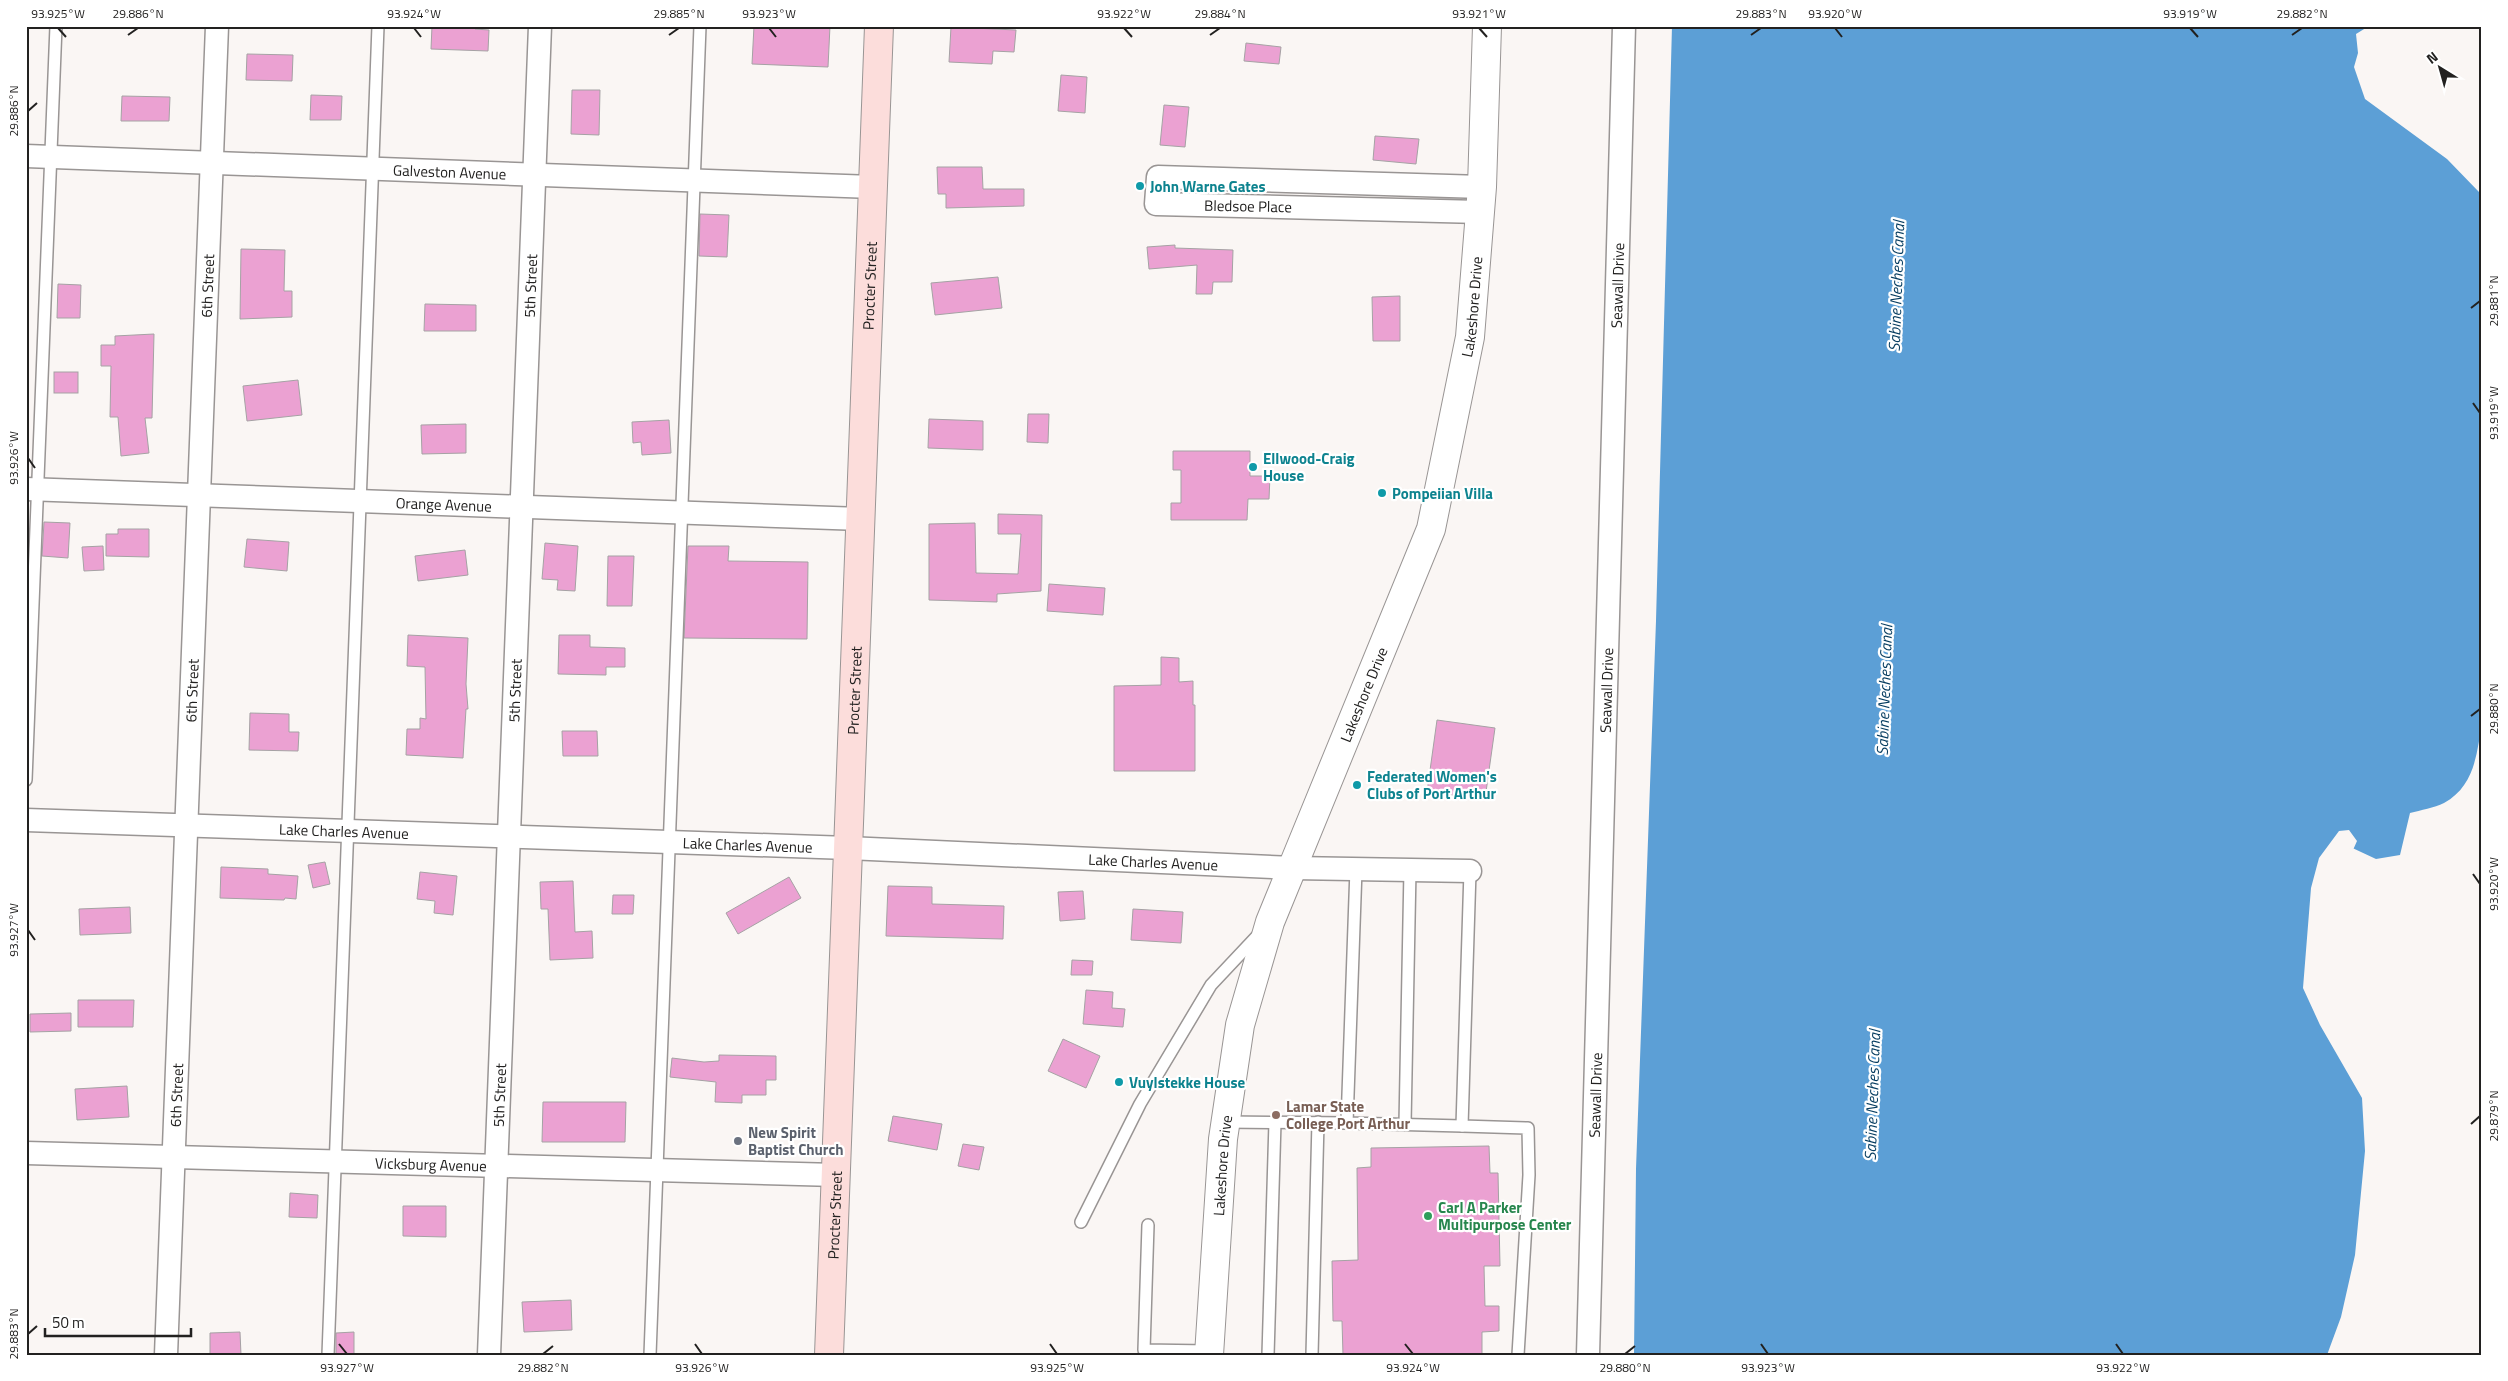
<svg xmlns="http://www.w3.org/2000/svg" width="2508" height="1381" font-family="'Titillium Web',sans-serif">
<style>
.water{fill:#5c9fd6}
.pier{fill:#faf6f4}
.building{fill:#eba1d2;stroke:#a5a2a4}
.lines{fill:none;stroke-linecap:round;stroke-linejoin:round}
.service-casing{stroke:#999594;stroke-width:14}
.minor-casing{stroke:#999594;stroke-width:25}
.tertiary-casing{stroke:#999594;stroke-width:30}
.secondary-casing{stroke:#999594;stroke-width:30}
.service{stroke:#fff;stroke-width:11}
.minor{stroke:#fff;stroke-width:22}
.tertiary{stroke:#fff;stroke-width:28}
.secondary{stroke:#fcdddb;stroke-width:28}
.ticks{fill:none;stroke:#222120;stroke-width:2}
.culture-dot{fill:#0f9aa8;stroke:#fff;stroke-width:2}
.education-dot{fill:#8d6e63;stroke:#fff;stroke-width:2}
.worship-dot{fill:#6b7280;stroke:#fff;stroke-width:2}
.leisure-dot{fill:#2e9e5b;stroke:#fff;stroke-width:2}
.labels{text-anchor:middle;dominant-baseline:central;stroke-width:4.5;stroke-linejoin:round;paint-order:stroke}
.street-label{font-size:15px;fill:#222120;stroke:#fff}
.culture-label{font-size:15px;font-weight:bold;fill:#0d838f;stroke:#fff;text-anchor:start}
.education-label{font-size:15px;font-weight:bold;fill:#785e54;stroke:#fff;text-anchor:start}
.worship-label{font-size:15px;font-weight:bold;fill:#5b616d;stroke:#fff;text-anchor:start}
.leisure-label{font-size:15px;font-weight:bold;fill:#27864d;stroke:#fff;text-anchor:start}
.water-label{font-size:16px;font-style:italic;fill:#043b5f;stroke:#fff}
.neatline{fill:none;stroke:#222120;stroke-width:2}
.ticks-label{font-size:12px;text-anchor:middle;fill:#222120}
</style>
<rect width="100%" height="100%" fill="#faf6f4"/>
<path class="water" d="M 1672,26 L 2369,26 L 2356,34 L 2358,53 L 2354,67 L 2365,99 L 2447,159 L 2479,192 L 2482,198 L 2482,722 C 2477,753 2475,786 2444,803 C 2434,808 2421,810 2410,813 L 2400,855 L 2376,859 L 2346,845 L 2327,884 L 2316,983 L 2376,1098 L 2343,1355 L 1634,1355 L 1636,1169 L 1656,621 Z"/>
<path class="pier" d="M 2349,830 L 2357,841 L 2353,850 L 2347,848 L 2330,885 L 2319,983 L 2356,1050 L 2379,1097 L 2377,1206 L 2363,1314 L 2346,1355 L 2327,1355 L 2341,1317 L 2355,1255 L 2365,1151 L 2362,1098 L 2320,1025 L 2303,988 L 2311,888 L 2319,858 L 2339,831 Z"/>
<g class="building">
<path d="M 432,26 L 476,26 L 475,29 L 489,30 L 488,51 L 431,49 Z"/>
<path d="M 754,26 L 830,26 L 828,67 L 752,64 Z"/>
<path d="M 951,27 L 1016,30 L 1014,52 L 993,51 L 992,64 L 949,62 Z"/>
<path d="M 1246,43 L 1281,47 L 1279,64 L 1244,61 Z"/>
<path d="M 247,54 L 293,55 L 292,81 L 246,80 Z"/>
<path d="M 1061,75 L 1087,77 L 1085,113 L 1058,111 Z"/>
<path d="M 572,90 L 600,90 L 599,135 L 571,134 Z"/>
<path d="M 311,95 L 342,96 L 341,120 L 310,120 Z"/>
<path d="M 122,96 L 170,97 L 169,121 L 121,121 Z"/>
<path d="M 1164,105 L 1189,107 L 1185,147 L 1160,145 Z"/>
<path d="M 1375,136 L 1419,139 L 1416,164 L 1373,160 Z"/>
<path d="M 937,167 L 982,167 L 983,189 L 1024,189 L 1024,206 L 946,208 L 946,194 L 938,194 Z"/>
<path d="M 700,214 L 729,215 L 727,257 L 699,256 Z"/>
<path d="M 1175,245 L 1175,248 L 1233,250 L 1232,282 L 1213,282 L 1212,294 L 1196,294 L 1197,265 L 1149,269 L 1147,247 Z"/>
<path d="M 241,249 L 285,250 L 284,291 L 292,291 L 292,317 L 240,319 Z"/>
<path d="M 998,277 L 1002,308 L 935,315 L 931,283 Z"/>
<path d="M 58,284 L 81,285 L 80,318 L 57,318 Z"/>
<path d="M 1400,296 L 1400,341 L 1373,341 L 1372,297 Z"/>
<path d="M 425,304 L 476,305 L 476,331 L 424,331 Z"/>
<path d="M 154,334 L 152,418 L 145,418 L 149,453 L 121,456 L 118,417 L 110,417 L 111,366 L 101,366 L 101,345 L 115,345 L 115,336 Z"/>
<rect x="54" y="372" width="24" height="21"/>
<path d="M 298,380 L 302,415 L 247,421 L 243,386 Z"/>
<path d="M 1028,414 L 1049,414 L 1048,443 L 1027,442 Z"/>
<path d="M 929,419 L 983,421 L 983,450 L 928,448 Z"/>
<path d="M 669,420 L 671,453 L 642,455 L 641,442 L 633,443 L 632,422 Z"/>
<path d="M 466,424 L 466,453 L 422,454 L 421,425 Z"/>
<path d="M 1173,451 L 1250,451 L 1250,476 L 1270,476 L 1269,499 L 1248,499 L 1247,520 L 1171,520 L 1171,503 L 1181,503 L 1181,470 L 1173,470 Z"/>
<path d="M 998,514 L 1042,515 L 1041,591 L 997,594 L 997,602 L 929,600 L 929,524 L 975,523 L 976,573 L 1018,574 L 1021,534 L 998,534 Z"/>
<path d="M 44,522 L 70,523 L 68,558 L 42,556 Z"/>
<path d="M 118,529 L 149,529 L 149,557 L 106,556 L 106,534 L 118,534 Z"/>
<path d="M 247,539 L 289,542 L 287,571 L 244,567 Z"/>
<path d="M 545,543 L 578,546 L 575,591 L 557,590 L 558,580 L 542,579 Z"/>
<path d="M 103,546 L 104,570 L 84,571 L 82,547 Z"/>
<path d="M 688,546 L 729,546 L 728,561 L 808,562 L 807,639 L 684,638 Z"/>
<path d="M 465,550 L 468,575 L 418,581 L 415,556 Z"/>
<path d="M 608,556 L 634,556 L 632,606 L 607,606 Z"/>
<path d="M 1049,584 L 1105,588 L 1103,615 L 1047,611 Z"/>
<path d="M 408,635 L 468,638 L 466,684 L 468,709 L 466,709 L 463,758 L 406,755 L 407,729 L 420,729 L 420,718 L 426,719 L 425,667 L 407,666 Z"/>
<path d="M 559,635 L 590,635 L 590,647 L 625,648 L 625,667 L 606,667 L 606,675 L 558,674 Z"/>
<path d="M 1161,657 L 1179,658 L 1179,682 L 1193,681 L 1193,705 L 1195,705 L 1195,771 L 1114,771 L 1114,686 L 1161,685 Z"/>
<path d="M 250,713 L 289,714 L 289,732 L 299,732 L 298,751 L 249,750 Z"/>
<path d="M 1437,720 L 1495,728 L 1485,799 L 1427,792 Z"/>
<path d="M 562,731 L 597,731 L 598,756 L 563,756 Z"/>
<path d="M 325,862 L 330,884 L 313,888 L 308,865 Z"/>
<path d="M 221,867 L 268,869 L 268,874 L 298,876 L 296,899 L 285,898 L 284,900 L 220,898 Z"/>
<path d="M 420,872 L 457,876 L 453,915 L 434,913 L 435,901 L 417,899 Z"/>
<path d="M 789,877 L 801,898 L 738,934 L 726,913 Z"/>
<path d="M 573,881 L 575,932 L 592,931 L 593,958 L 550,960 L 548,909 L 541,909 L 540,882 Z"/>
<path d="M 888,886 L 932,887 L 932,904 L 1004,906 L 1003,939 L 886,936 Z"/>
<path d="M 1083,891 L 1085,919 L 1060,921 L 1058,892 Z"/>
<path d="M 613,895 L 634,895 L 633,914 L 612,914 Z"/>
<path d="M 130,907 L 131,933 L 80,935 L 79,909 Z"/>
<path d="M 1133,909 L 1183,912 L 1181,943 L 1131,940 Z"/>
<path d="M 1072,960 L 1093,961 L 1092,975 L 1071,975 Z"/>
<path d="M 1086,990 L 1113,992 L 1112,1008 L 1125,1009 L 1123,1027 L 1083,1024 Z"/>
<path d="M 78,1000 L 134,1000 L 133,1027 L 78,1027 Z"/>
<path d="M 71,1013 L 71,1031 L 30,1032 L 30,1014 Z"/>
<path d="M 1063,1039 L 1100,1056 L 1086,1088 L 1048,1071 Z"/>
<path d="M 719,1055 L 776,1056 L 776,1080 L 766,1080 L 766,1095 L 742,1095 L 742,1103 L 715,1102 L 716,1082 L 670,1077 L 672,1058 L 704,1062 L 719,1061 Z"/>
<path d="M 127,1086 L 129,1117 L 77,1120 L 75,1089 Z"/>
<path d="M 543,1102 L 626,1102 L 625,1142 L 542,1142 Z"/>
<path d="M 893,1116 L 942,1124 L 937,1150 L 888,1141 Z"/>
<path d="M 963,1144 L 984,1147 L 979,1170 L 958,1166 Z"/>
<path d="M 1489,1146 L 1490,1173 L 1498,1173 L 1500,1266 L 1484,1266 L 1485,1306 L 1499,1306 L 1499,1331 L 1482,1332 L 1482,1355 L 1343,1355 L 1342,1321 L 1333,1321 L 1332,1261 L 1358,1260 L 1357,1168 L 1371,1167 L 1371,1148 Z"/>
<path d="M 290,1193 L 318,1195 L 317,1218 L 289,1217 Z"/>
<path d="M 403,1206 L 446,1206 L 446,1237 L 403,1236 Z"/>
<path d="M 571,1300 L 572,1330 L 524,1332 L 522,1302 Z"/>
<path d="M 240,1332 L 241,1355 L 210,1355 L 210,1333 Z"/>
<path d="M 354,1332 L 354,1355 L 336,1355 L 336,1333 Z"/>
</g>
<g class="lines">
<g class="service-casing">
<g id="service">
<path d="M 26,780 L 56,26"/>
<path d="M 1356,869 L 1347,1123 L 1462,1126"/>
<path d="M 1470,871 L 1462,1126 L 1528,1128 L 1529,1175 L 1518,1355"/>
<path d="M 1226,1122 L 1347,1123"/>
<path d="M 1405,1124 L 1410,870"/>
<path d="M 1081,1222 L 1140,1104 L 1211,985 L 1259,934"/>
<path d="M 1148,1225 L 1144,1350 L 1209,1351"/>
<path d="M 328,1355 L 378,26"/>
<path d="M 650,1355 L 700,26"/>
<path d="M 1268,1355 L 1275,1122"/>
<path d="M 1312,1355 L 1318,1122"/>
</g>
</g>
<g class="minor-casing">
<g id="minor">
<path id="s1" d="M 26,156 L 873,187"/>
<path d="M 1480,212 L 1156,204 L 1158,177 L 1482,187"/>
<path id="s2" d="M 26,489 L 861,519"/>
<path id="s3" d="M 26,820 L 848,848 L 1293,868 L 1470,871"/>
<path id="s4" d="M 26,1153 L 836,1175"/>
<path id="s5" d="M 166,1355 L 217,26"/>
<path id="s6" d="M 489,1355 L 540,26"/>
<path id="s7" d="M 1588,1355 L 1624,26"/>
</g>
</g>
<g class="tertiary-casing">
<g id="tertiary">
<path id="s8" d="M 1209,1355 L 1223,1139 L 1240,1025 L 1270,922 L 1431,529 L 1470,337 L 1482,187 L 1487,26"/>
</g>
</g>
<g class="secondary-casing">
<g id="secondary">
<path id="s9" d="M 829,1355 L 879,26"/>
</g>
</g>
<use href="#service" class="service"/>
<use href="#minor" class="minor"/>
<use href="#tertiary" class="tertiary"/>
<use href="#secondary" class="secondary"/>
</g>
<path class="ticks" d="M 58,28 L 66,37M 414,28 L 421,37M 769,28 L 776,37M 1124,28 L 1132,37M 1479,28 L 1487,37M 1835,28 L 1842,37M 2190,28 L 2198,37M 128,35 L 138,28M 669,35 L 679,28M 1210,35 L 1220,28M 1751,35 L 1761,28M 2292,35 L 2302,28M 28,111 L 37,103M 2471,308 L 2480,301M 2473,403 L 2480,413M 28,458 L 35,468M 2471,716 L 2480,709M 2473,874 L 2480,884M 28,930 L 35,940M 2471,1124 L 2480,1116M 28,1334 L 37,1326M 339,1344 L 347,1354M 695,1344 L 702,1354M 1050,1344 L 1057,1354M 1405,1344 L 1413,1354M 1761,1344 L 1768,1354M 2116,1344 L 2123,1354M 543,1354 L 553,1346M 1625,1354 L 1635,1346"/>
<g class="culture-dot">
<circle cx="1140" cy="186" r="5"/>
<circle cx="1253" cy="467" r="5"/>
<circle cx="1382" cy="493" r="5"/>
<circle cx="1357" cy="785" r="5"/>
<circle cx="1119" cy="1082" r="5"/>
</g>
<circle class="education-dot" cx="1276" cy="1115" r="5"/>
<circle class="worship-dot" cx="738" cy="1141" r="5"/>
<circle class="leisure-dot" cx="1428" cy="1216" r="5"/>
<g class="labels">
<g class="street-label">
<text stroke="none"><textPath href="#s1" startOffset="424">Galveston Avenue</textPath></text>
<text transform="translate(1248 206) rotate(1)">Bledsoe Place</text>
<text stroke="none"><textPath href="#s5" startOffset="1070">6th Street</textPath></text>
<text stroke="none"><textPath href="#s6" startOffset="1070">5th Street</textPath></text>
<text stroke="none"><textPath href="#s9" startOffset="1070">Procter Street</textPath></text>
<text stroke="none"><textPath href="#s7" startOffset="1070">Seawall Drive</textPath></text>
<text stroke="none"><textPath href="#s8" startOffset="1090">Lakeshore Drive</textPath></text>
<text stroke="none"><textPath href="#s2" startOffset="418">Orange Avenue</textPath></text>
<text stroke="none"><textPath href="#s5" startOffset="665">6th Street</textPath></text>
<text stroke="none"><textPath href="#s7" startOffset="665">Seawall Drive</textPath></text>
<text stroke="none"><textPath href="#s6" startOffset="665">5th Street</textPath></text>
<text stroke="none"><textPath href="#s9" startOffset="665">Procter Street</textPath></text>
<text stroke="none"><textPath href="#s8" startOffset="685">Lakeshore Drive</textPath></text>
<text stroke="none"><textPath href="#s3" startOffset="318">Lake Charles Avenue</textPath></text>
<text stroke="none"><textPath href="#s3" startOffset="722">Lake Charles Avenue</textPath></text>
<text stroke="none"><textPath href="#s3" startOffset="1128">Lake Charles Avenue</textPath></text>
<text stroke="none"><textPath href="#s5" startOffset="260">6th Street</textPath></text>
<text stroke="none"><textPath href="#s6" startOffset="260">5th Street</textPath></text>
<text stroke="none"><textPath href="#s7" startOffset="260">Seawall Drive</textPath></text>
<text stroke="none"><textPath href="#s4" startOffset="405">Vicksburg Avenue</textPath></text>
<text stroke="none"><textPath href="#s8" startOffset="190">Lakeshore Drive</textPath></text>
<text stroke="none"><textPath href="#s9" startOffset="140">Procter Street</textPath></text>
</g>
<g class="culture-label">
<text x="1150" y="186">John Warne Gates</text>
<text x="1263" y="458">Ellwood-Craig<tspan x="1263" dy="17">House</tspan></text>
<text x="1392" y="493">Pompeiian Villa</text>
<text x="1367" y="776">Federated Women's<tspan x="1367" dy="17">Clubs of Port Arthur</tspan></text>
<text x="1129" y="1082">Vuylstekke House</text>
</g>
<g class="education-label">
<text x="1286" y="1106">Lamar State<tspan x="1286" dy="17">College Port Arthur</tspan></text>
</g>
<g class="worship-label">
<text x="748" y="1132">New Spirit<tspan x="748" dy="17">Baptist Church</tspan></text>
</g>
<g class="leisure-label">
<text x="1438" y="1207">Carl A Parker<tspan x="1438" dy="17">Multipurpose Center</tspan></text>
</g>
<g class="water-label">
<text transform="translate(1896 286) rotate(-88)">Sabine Neches Canal</text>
<text transform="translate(1884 690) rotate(-88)">Sabine Neches Canal</text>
<text transform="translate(1872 1095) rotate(-88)">Sabine Neches Canal</text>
</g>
</g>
<rect width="2508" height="1381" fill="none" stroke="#ffffff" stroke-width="55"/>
<g transform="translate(2440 68) rotate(323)" stroke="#ffffff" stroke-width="4" paint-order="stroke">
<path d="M0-4L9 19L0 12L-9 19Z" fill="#222120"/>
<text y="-8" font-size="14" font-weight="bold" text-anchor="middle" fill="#222120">N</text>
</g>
<path d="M45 1328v8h146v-8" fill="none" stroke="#222120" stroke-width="2.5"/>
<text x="52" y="1328" font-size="15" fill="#222120" stroke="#ffffff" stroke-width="4" paint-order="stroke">50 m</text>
<rect x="28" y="28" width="2452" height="1326" class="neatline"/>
<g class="ticks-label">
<text x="58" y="18">93.925°W</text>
<text x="138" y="18">29.886°N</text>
<text x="414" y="18">93.924°W</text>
<text x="679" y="18">29.885°N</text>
<text x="769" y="18">93.923°W</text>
<text x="1124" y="18">93.922°W</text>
<text x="1220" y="18">29.884°N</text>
<text x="1479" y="18">93.921°W</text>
<text x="1761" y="18">29.883°N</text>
<text x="1835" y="18">93.920°W</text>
<text x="2190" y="18">93.919°W</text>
<text x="2302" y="18">29.882°N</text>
<text transform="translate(14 111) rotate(-90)" y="4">29.886°N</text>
<text transform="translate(2494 301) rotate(-90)" y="4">29.881°N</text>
<text transform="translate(2494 413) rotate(-90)" y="4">93.919°W</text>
<text transform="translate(14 458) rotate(-90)" y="4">93.926°W</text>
<text transform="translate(2494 709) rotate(-90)" y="4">29.880°N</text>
<text transform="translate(2494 884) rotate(-90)" y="4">93.920°W</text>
<text transform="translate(14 930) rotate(-90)" y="4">93.927°W</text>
<text transform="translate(2494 1116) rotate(-90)" y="4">29.879°N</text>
<text transform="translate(14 1334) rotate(-90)" y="4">29.883°N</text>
<text x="347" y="1372">93.927°W</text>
<text x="543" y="1372">29.882°N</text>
<text x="702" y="1372">93.926°W</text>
<text x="1057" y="1372">93.925°W</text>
<text x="1413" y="1372">93.924°W</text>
<text x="1625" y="1372">29.880°N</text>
<text x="1768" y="1372">93.923°W</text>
<text x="2123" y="1372">93.922°W</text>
</g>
</svg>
